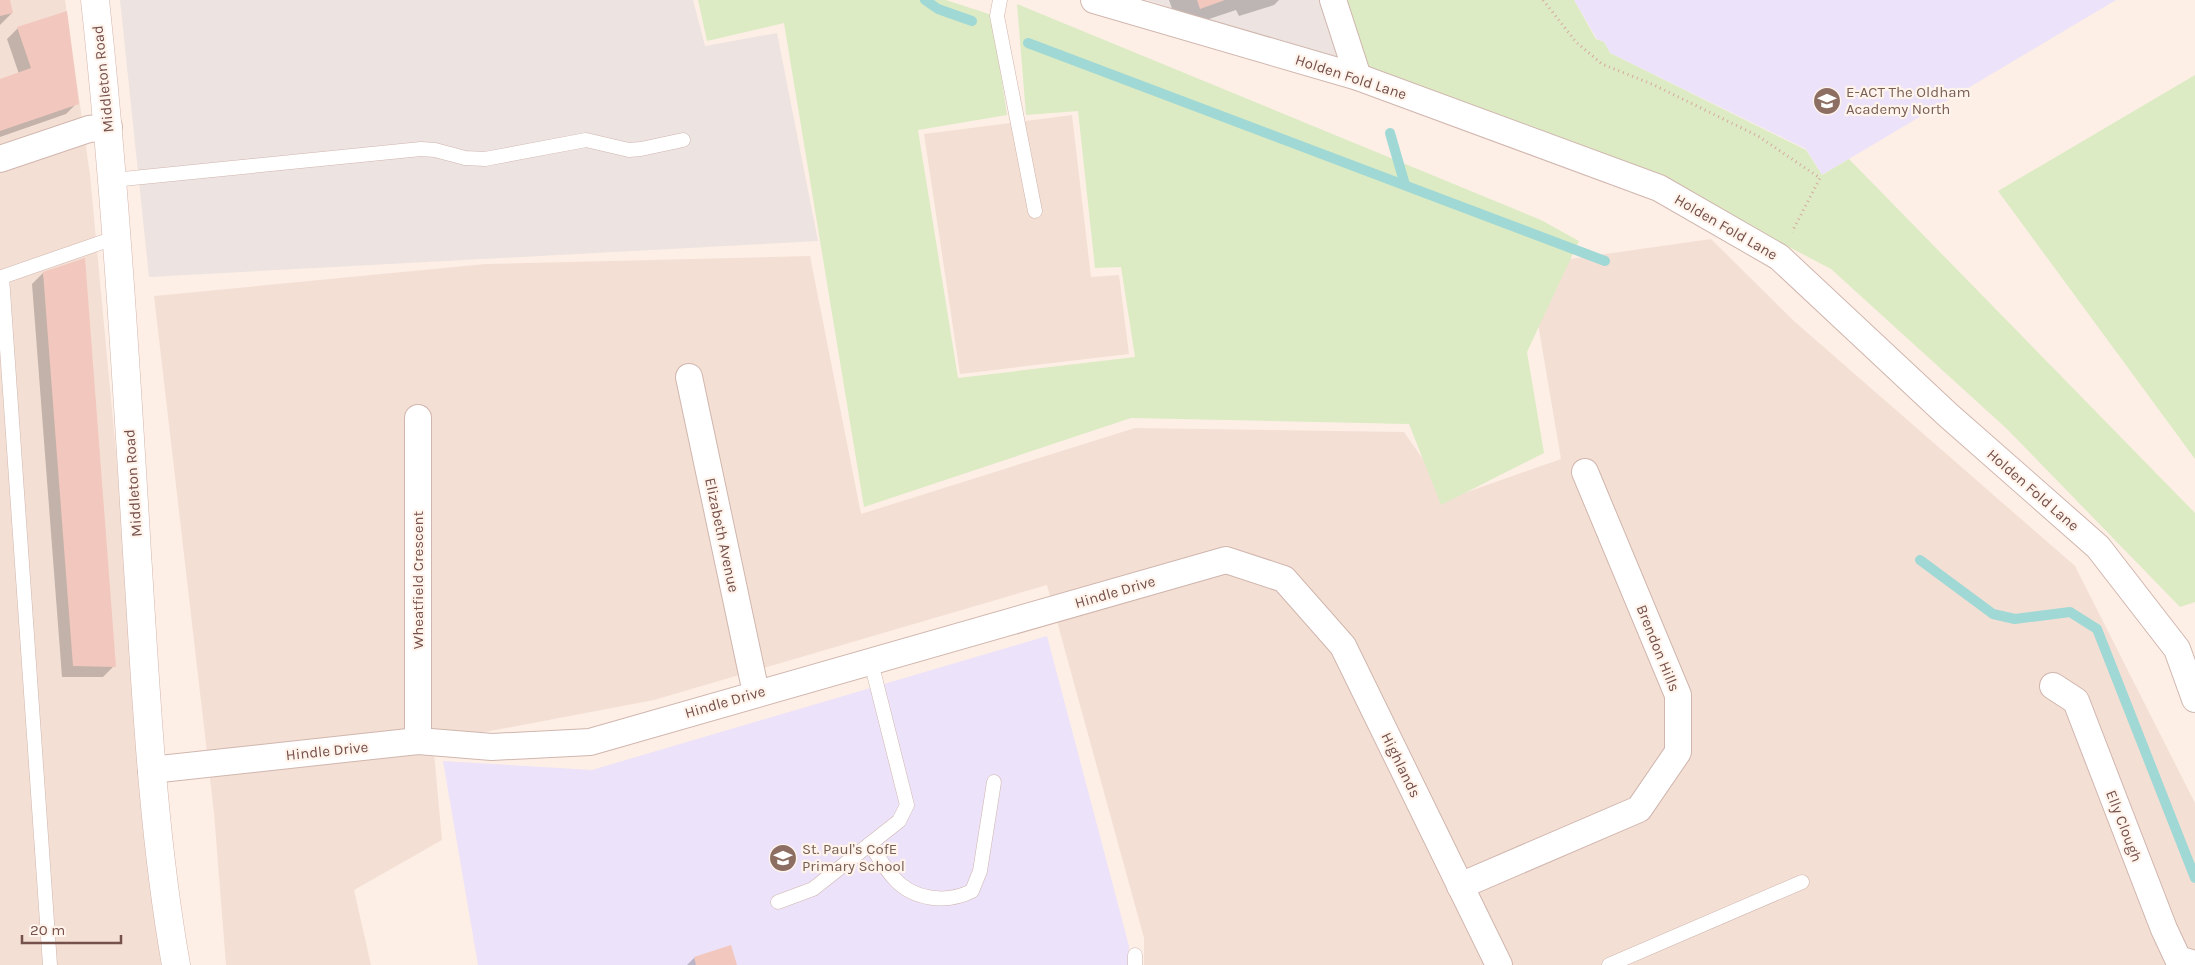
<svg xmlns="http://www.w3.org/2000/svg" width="2195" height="965" font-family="Karla,sans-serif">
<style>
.residential{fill:#f4dfd4}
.industrial{fill:#ede3e0}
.education{fill:#ece2f9}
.green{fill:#dcebc4}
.shadow{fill:#0003}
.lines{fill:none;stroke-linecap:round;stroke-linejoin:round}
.stream{stroke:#a0d8d5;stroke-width:10}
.building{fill:#f2c7bd}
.service-casing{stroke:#d0b6ae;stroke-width:15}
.minor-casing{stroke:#d0b6ae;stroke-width:28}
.secondary-casing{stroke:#d3b5ac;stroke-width:29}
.path{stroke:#d7a9a0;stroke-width:3;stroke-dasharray:1 4;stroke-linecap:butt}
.service{stroke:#fff;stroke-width:14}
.minor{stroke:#fff;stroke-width:26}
.secondary{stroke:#fff;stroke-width:28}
.labels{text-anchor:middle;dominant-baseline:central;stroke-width:4.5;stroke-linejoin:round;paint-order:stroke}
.street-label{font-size:15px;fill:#76504a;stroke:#fff4ec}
.education-label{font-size:15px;fill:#785e54;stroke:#fff4ec;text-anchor:start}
</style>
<rect width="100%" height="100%" fill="#fdefe6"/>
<g class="residential">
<path d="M 0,0 L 65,0 L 90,175 L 164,965 L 0,965 Z"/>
<path d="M 1072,115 L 1091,277 L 1119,275 L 1129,354 L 960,374 L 924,134 Z"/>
<path d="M 1711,239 L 1795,322 L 2075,566 L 2195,803 L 2195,965 L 1144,965 L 1144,938 L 1047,585 L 654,700 L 433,742 L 442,840 L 354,890 L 371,965 L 226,965 L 214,813 L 154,296 L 486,264 L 810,256 L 861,514 L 1135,428 L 1404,432 L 1450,498 L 1561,459 L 1528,265 Z"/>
</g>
<g class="industrial">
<path d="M 120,0 L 693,0 L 705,46 L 777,33 L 818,241 L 149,277 Z"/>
<path d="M 1147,0 L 1341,0 L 1363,70 Z"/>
</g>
<g class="education">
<path d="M 1574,0 L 2116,0 L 1822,175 L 1806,149 L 1610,53 L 1604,42 L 1597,39 Z"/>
<path d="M 1047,636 L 1129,946 L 1128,965 L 478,965 L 443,761 L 592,770 Z"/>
</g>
<g class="green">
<path d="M 698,0 L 946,0 L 992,15 L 1007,115 L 918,130 L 958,378 L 1135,357 L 1121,267 L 1095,268 L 1078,111 L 1026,115 L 1017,4 L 1541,220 L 1579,241 L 1527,352 L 1544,453 L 1441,505 L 1409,424 L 1131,418 L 864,507 L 784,23 L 707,41 Z"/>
<path d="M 1341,0 L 1574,0 L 1596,39 L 1604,42 L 1610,53 L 1806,150 L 1822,175 L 1849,159 L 2195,513 L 2195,602 L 2180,607 L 2007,429 L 1831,269 L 1640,169 L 1363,70 Z"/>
<path d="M 2195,75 L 2195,459 L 1998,191 Z"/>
</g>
<g class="shadow">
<path d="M 0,0 L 9,0 L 12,13 L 0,25 Z"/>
<path d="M 1169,0 L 1279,0 L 1274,5 L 1239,16 L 1236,10 L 1179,29 Z"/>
<path d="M 18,28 L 77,103 L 66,114 L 0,137 L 0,80 L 19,74 L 7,39 Z"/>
<path d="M 43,273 L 114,666 L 103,677 L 62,677 L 32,284 Z"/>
<path d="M 694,958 L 736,965 L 687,965 Z"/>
</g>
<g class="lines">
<g class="stream">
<path d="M 925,0 L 938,9 L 972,21"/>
<path d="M 1028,43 L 1605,261"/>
<path d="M 1390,133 L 1405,185"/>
<path d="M 1920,560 L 1993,614 L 2015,619 L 2070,612 L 2097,629 L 2195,878"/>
</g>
</g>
<g class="building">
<path d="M 0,0 L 10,0 L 13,13 L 0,16 Z"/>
<path d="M 1197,0 L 1225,0 L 1200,9 Z"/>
<path d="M 67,11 L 79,104 L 0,131 L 0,79 L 31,68 L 17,27 Z"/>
<path d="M 85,258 L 116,667 L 73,666 L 43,272 Z"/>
<path d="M 731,945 L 737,965 L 696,965 L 694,957 Z"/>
</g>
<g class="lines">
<g class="service-casing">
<g id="service">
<path d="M 1000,0 L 997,16 L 1035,211"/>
<path d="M 113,180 L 421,149 L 435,150 L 465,158 L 485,159 L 586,140 L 629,150 L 641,149 L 683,140"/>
<path d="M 2,277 L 117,237"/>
<path d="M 0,278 L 2,277 L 50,965"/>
<path d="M 870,844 C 877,855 884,867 893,877 C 912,900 946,904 972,891 L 980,871 L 994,782"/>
<path d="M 778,902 L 813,889 L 899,821 L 907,805 L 871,662"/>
<path d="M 1135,965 L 1135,955"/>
<path d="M 1609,965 L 1802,882"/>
</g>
</g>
<g class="minor-casing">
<g id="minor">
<path d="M 1094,0 L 1358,77 L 1659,188 L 1779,257 L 1948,415 L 2098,547 L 2177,649 L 2195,699"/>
<path d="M 1333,0 L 1358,77"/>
<path d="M 0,159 L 89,129 L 109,127"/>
<path d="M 689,377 L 756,693"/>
<path d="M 2053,686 L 2076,701 L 2164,929 L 2178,959 L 2195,964"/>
<path d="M 418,741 L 418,418"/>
<path d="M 151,770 L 418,741 L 492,747 L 590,742 L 1226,560 L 1284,579 L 1343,646 L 1499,965"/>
<path d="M 1460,886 L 1639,809 L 1678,752 L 1678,695 L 1585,472"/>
</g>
</g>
<g class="secondary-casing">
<path id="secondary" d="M 95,0 C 115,184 126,369 137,553 C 146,691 152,829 176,965"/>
</g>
<path class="path" d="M 1543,0 L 1576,42 L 1602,64 L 1654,85 L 1758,136 L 1820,178 L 1792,232"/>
<use href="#service" class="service"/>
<use href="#minor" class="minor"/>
<use href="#secondary" class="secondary"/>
</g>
<defs>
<g id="school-disc" transform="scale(1.4375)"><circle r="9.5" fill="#8d6e63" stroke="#fff4ec"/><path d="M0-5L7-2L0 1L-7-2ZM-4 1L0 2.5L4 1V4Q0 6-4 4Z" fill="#fff"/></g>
</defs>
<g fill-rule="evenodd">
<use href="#school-disc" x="1827" y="101"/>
<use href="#school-disc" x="783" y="858"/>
</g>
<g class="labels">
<g class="street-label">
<text transform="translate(1351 77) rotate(18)">Holden Fold Lane</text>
<text transform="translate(103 79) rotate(-96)">Middleton Road</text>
<text transform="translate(1726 227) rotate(30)">Holden Fold Lane</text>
<text transform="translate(133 483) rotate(-94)">Middleton Road</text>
<text transform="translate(2033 490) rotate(41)">Holden Fold Lane</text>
<text transform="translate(722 535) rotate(78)">Elizabeth Avenue</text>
<text transform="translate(418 580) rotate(-90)">Wheatfield Crescent</text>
<text transform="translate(1115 592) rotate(-16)">Hindle Drive</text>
<text transform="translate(1658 648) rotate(68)">Brendon Hills</text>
<text transform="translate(725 702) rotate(-16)">Hindle Drive</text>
<text transform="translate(327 751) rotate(-6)">Hindle Drive</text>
<text transform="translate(1401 765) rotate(64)">Highlands</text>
<text transform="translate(2124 826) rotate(69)">Elly Clough</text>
</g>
<g class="education-label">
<text x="1846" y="92">E-ACT The Oldham<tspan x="1846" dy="17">Academy North</tspan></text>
<text x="802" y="849">St. Paul's CofE<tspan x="802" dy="17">Primary School</tspan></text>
</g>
</g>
<path d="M22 935v8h99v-8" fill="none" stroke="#76504a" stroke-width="2.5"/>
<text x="30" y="935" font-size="15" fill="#76504a" stroke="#fff4ec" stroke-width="4" paint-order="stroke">20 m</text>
</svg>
